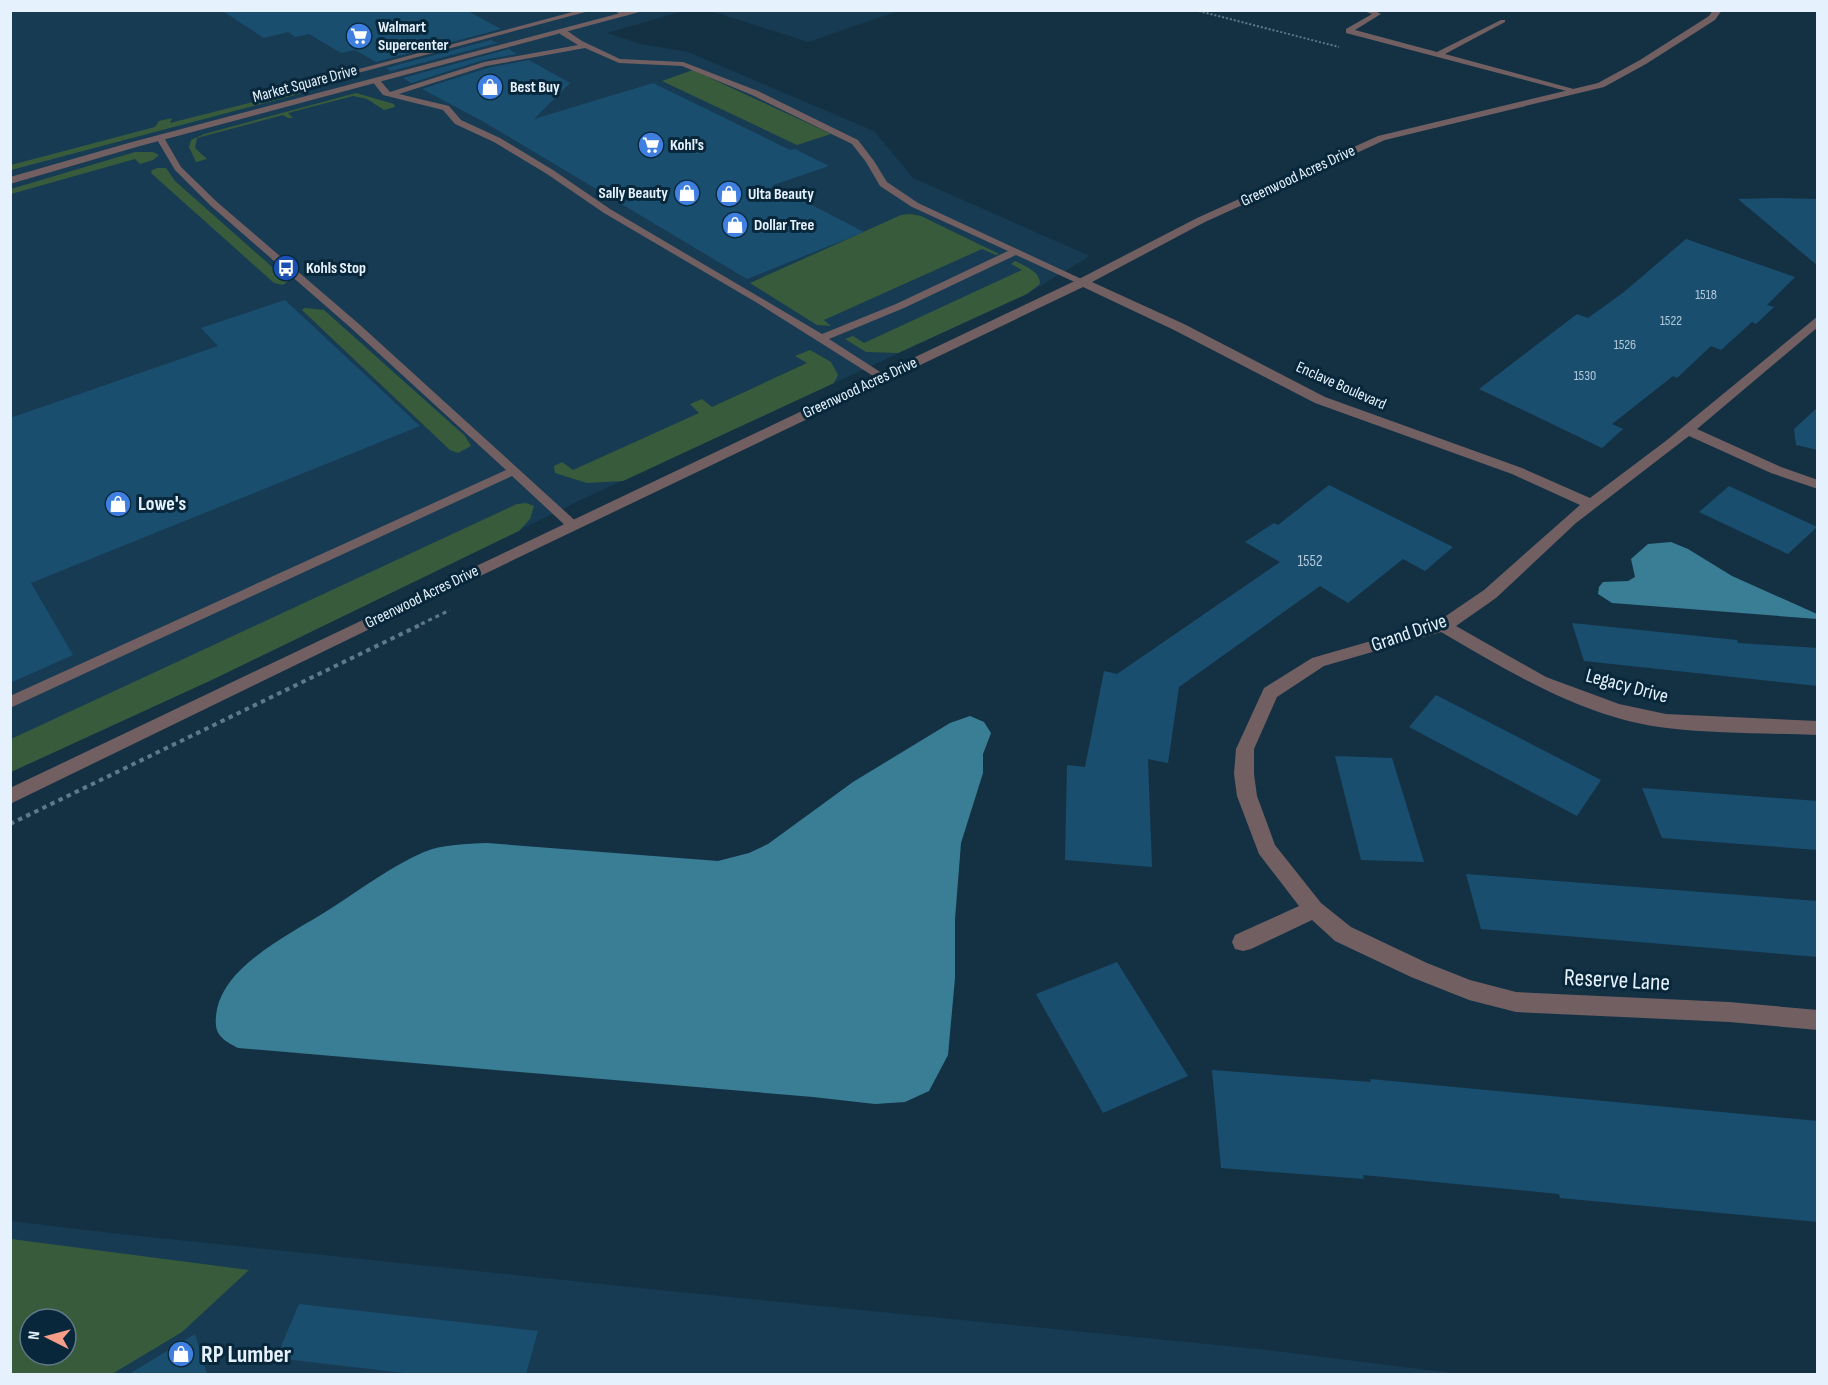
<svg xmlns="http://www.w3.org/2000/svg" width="1828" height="1385" font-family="'Sofia Sans Condensed',sans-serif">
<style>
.built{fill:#173b53;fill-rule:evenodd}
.green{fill:#385c3b;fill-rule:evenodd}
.water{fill:#3a7e96}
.building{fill:#1a4e6f}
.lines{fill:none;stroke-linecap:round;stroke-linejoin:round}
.path-far2{stroke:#607888;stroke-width:2;stroke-dasharray:2 2;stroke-linecap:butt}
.path-far1{stroke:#607888;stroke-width:3;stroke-dasharray:4 4;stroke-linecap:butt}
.path{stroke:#607888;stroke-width:4;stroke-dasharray:4.5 4.5;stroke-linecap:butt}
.lane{fill:#715f62;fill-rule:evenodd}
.street{fill:#715f62;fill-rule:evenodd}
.labels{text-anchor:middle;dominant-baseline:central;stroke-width:6;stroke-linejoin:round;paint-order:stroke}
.far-number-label{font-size:14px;fill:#b2c9da}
.far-poi-label{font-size:16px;font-weight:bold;fill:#e5f2fd;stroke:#09273a;text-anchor:start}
.far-street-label{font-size:16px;fill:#e5f2fd;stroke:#09273a}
.number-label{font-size:16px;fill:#b2c9da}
.poi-label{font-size:20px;font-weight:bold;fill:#e5f2fd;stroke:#09273a;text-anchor:start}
.street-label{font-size:20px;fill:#e5f2fd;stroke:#09273a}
.near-street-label{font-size:24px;fill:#e5f2fd;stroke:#09273a}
.near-poi-label{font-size:24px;font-weight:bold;fill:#e5f2fd;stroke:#09273a;text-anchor:start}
</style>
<rect width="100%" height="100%" fill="#143144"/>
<g class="built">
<path d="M 10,11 L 683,11 L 607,33 L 640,44 L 688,52 L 874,131 L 913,178 L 1090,256 L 1027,294 L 587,497 L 216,678 L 11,772 Z"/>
<path d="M 711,11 L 898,11 L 808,42 Z"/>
<path d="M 11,1221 L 111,1233 L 679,1292 L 1268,1350 L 1459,1374 L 11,1374 ZM 30,1319 L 66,1319 L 66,1355 L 30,1355 Z"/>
</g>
<g class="green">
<path d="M 693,70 L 831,134 L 797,145 L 662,81 Z"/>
<path d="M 301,84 L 308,88 L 299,94 L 11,170 L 11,165 L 155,127 L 159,121 L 172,118 L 170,123 L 292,92 L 293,87 Z"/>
<path d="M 356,93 L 394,104 L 395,107 L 384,110 L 367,99 L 353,96 L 288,113 L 293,118 L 288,118 L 283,115 L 197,138 L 195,148 L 207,159 L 196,162 L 189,147 L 191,140 L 204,134 Z"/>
<path d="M 135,152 L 153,152 L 159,155 L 153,160 L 140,164 L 135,159 L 11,194 L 11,189 Z"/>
<path d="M 157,168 L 166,168 L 175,181 L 288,281 L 283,285 L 274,283 L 151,173 L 152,170 Z"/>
<path d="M 910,214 L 921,216 L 999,254 L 996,255 L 982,249 L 824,320 L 831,326 L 817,325 L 750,283 L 901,215 Z"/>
<path d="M 1015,261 C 1026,267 1040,271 1040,284 L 1027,294 L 898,353 L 866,352 L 845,339 L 853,336 L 864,343 L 1022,270 L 1011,264 Z"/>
<path d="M 305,308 L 324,310 L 465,436 L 471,446 L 458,453 L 450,450 L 302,310 Z"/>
<path d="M 810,350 L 831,362 L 838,375 L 834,383 L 623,481 L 587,483 L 555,473 L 554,466 L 562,462 L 573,470 L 699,413 L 690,404 L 702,399 L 712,407 L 807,363 L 795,356 Z"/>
<path d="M 526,503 L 534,506 L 530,519 L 519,531 L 216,678 L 11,772 L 11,739 L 517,504 Z"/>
<path d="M 11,1239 L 249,1270 L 182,1332 L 112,1374 L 11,1374 ZM 30,1319 L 66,1319 L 66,1355 L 30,1355 Z"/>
</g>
<g class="water">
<path d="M 1671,542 L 1688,549 L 1732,576 L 1817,614 L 1817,619 L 1612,603 L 1598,594 L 1599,587 L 1603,582 L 1628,581 L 1635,577 L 1631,559 L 1648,544 Z"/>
<path d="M 970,716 L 984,722 L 991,733 L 983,754 L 983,773 L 961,843 L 955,919 L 955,978 L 948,1055 L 929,1091 L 905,1102 L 875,1104 L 813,1097 L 238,1048 C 218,1038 213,1032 217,1009 C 227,963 293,933 330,909 C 360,890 391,866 424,852 C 444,844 466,844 487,843 L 718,861 L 749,853 L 768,844 L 853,782 L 950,723 Z"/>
</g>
<g class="building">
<path d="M 221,10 L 466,10 L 501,29 L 376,62 L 355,50 L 341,53 L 309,34 L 295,37 L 288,32 L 264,38 Z"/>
<path d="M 491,40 L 497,43 L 391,71 L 386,68 Z"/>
<path d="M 509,49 L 517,54 L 483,60 L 411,83 L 403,78 Z"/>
<path d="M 529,60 L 570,83 L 534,119 L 653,83 L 790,150 L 795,149 L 829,166 L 773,185 L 864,232 L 747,279 L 484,122 L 422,89 L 487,68 Z"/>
<path d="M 1776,198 L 1818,199 L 1818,266 L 1738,199 Z"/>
<path d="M 1686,239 L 1795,277 L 1767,305 L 1774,307 L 1756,324 L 1752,322 L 1721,350 L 1711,346 L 1677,378 L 1673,376 L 1612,424 L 1623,429 L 1602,448 L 1479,389 L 1577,314 L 1588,318 L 1624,292 Z"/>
<path d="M 285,300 L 420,426 L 31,583 L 73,655 L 10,683 L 10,418 L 218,346 L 201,328 Z"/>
<path d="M 1818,407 L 1818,450 L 1796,445 L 1794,429 Z"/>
<path d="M 1329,485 L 1453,547 L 1425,571 L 1403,559 L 1348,603 L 1320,586 L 1179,687 L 1168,763 L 1148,759 L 1152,867 L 1065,860 L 1067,765 L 1085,767 L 1104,671 L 1117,674 L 1280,562 L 1245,542 L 1274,523 L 1278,525 Z"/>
<path d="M 1729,486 L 1817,527 L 1788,554 L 1699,512 Z"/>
<path d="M 1572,623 L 1737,640 L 1738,643 L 1818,648 L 1818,686 L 1584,661 Z"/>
<path d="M 1436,695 L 1601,780 L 1577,816 L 1409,727 Z"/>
<path d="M 1335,756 L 1392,758 L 1424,862 L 1361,860 Z"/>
<path d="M 1642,788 L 1818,801 L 1818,850 L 1662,838 Z"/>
<path d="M 1466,874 L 1818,901 L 1818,957 L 1481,929 Z"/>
<path d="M 1117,962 L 1188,1076 L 1103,1113 L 1036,994 Z"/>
<path d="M 1212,1070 L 1371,1082 L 1370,1079 L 1818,1121 L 1818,1222 L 1560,1198 L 1559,1194 L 1363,1175 L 1364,1179 L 1221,1168 Z"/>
<path d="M 299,1304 L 538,1331 L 526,1374 L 413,1374 L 276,1358 Z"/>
<path d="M 195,1334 L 207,1374 L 129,1374 Z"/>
</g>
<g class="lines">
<path class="path-far2" d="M 1195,10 L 1339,47"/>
<path class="path-far1" d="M 421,624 L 450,610"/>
<path class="path" d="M 10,824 L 424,623"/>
<g class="lane">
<path d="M 580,10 L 593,10 L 317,84 L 310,82 Z"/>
<path d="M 613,10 L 622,10 L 628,15 L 623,16 Z"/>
<path d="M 1361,10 L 1373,10 L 1381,14 L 1355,30 L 1437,52 L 1501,20 L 1505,20 L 1505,22 L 1445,54 L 1581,91 L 1574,93 L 1346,33 L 1346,29 L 1372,14 Z"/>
<path d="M 560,30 L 566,30 L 582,41 L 620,59 L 683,62 L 758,91 L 858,140 L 874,161 L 887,182 L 918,203 L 1088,282 L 1079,284 L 1016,255 L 904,308 L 829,339 L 888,377 L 882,380 L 878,379 L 759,304 L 604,213 L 547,174 L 494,142 L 455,124 L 443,110 L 383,95 L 372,81 L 379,79 L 390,92 L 484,62 L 578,45 L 560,34 ZM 585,48 L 619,63 L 682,66 L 752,95 L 852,144 L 866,162 L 880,186 L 912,207 L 1008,251 L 896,304 L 822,334 L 610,209 L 553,170 L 500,138 L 461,120 L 449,106 L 399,94 L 486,66 Z"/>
<path d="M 157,136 L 163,136 L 181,167 L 217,202 L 359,324 L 580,525 L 573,529 L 568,528 L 512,476 L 10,708 L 10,696 L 506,470 L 351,328 L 211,206 L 175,170 L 156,138 Z"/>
</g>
<g class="street">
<path d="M 632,10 L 647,10 L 140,146 L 10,184 L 10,177 L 132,142 Z"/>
<path d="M 1713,10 L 1722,10 L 1715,20 L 1646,64 L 1604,87 L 1385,140 L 1205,222 L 1092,282 L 1184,324 L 1325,397 L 1522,468 L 1590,498 L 1667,440 L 1818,316 L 1818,327 L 1697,429 L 1781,467 L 1818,480 L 1818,489 L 1771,473 L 1689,436 L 1576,523 L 1496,598 L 1456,626 L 1546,677 L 1619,704 L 1666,714 L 1818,721 L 1818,735 C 1768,733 1716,734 1667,728 C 1584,718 1512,673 1441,632 L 1324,666 L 1277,697 L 1254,749 L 1254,774 L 1257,796 L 1275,845 L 1321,903 L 1351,927 L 1427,963 L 1470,980 L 1516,992 L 1729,1002 L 1818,1010 L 1818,1030 L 1729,1022 L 1516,1012 L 1469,1000 L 1411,977 L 1335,941 L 1312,920 L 1251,949 L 1243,951 L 1235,949 L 1232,942 L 1235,935 L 1299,906 L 1259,854 L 1237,796 L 1234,774 L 1236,749 L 1264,688 L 1312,658 L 1437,622 L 1484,590 L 1580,505 L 1512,474 L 1315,403 L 1174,330 L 1083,287 L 382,623 L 10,804 L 10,788 L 1079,279 L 1197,218 L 1378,136 L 1598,83 L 1640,60 L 1709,16 Z"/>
</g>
</g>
<defs>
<g id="supermarket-disc" transform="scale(1.35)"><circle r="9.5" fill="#3f7fe0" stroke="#09273a"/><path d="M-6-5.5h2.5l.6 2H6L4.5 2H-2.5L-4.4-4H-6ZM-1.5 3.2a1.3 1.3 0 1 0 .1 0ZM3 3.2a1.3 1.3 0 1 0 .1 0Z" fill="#fff"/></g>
<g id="shop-disc" transform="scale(1.35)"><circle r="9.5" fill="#3f7fe0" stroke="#09273a"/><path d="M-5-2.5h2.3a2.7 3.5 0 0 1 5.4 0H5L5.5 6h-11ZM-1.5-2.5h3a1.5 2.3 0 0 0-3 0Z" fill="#fff"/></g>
<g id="bus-disc" transform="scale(1.35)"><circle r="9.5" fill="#1a4fb4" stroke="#09273a"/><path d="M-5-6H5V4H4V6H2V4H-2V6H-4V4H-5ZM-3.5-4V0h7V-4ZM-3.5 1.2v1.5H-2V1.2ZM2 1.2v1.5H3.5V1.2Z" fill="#fff"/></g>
</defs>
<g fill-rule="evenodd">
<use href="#supermarket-disc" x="359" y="36"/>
<use href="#shop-disc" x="490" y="87"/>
<use href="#supermarket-disc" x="651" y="145"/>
<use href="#shop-disc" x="687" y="193"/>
<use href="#shop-disc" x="729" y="194"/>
<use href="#shop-disc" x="735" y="225"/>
<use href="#bus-disc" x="286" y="268"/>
<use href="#shop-disc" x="118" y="504"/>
<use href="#shop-disc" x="181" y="1354"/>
</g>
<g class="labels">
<g class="far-number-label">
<text x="1706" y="294">1518</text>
<text x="1671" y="320">1522</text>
<text x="1625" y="344">1526</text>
<text x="1585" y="375">1530</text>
</g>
<g class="far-poi-label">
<text x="378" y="27">Walmart<tspan x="378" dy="18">Supercenter</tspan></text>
<text x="510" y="87">Best Buy</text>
<text x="670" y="145">Kohl's</text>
<text x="668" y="193" text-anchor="end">Sally Beauty</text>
<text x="748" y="194">Ulta Beauty</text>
<text x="754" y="225">Dollar Tree</text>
<text x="306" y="268">Kohls Stop</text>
</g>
<g class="far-street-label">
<text transform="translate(305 84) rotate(-15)">Market Square Drive</text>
<text transform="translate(1298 176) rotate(-25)">Greenwood Acres Drive</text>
<text transform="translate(1341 386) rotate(24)">Enclave Boulevard</text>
<text transform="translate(860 388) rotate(-25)">Greenwood Acres Drive</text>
<text transform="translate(422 597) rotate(-26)">Greenwood Acres Drive</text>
</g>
<g class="number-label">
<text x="1310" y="561">1552</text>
</g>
<g class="poi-label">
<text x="138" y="504">Lowe's</text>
</g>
<g class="street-label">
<text transform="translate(1409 633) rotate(-19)">Grand Drive</text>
<text transform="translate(1627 686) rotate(15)">Legacy Drive</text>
</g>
<g class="near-street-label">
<text transform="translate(1617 980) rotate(3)">Reserve Lane</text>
</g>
<g class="near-poi-label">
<text x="201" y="1354">RP Lumber</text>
</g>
</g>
<rect width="1828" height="1385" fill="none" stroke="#e5f2fd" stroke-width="24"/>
<g transform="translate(48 1337) rotate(276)"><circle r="28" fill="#09273a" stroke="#617888" stroke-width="1.5"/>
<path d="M0-4.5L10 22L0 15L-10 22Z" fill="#f49e8a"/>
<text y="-9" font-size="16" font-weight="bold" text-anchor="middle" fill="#e5f2fd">N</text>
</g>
</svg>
